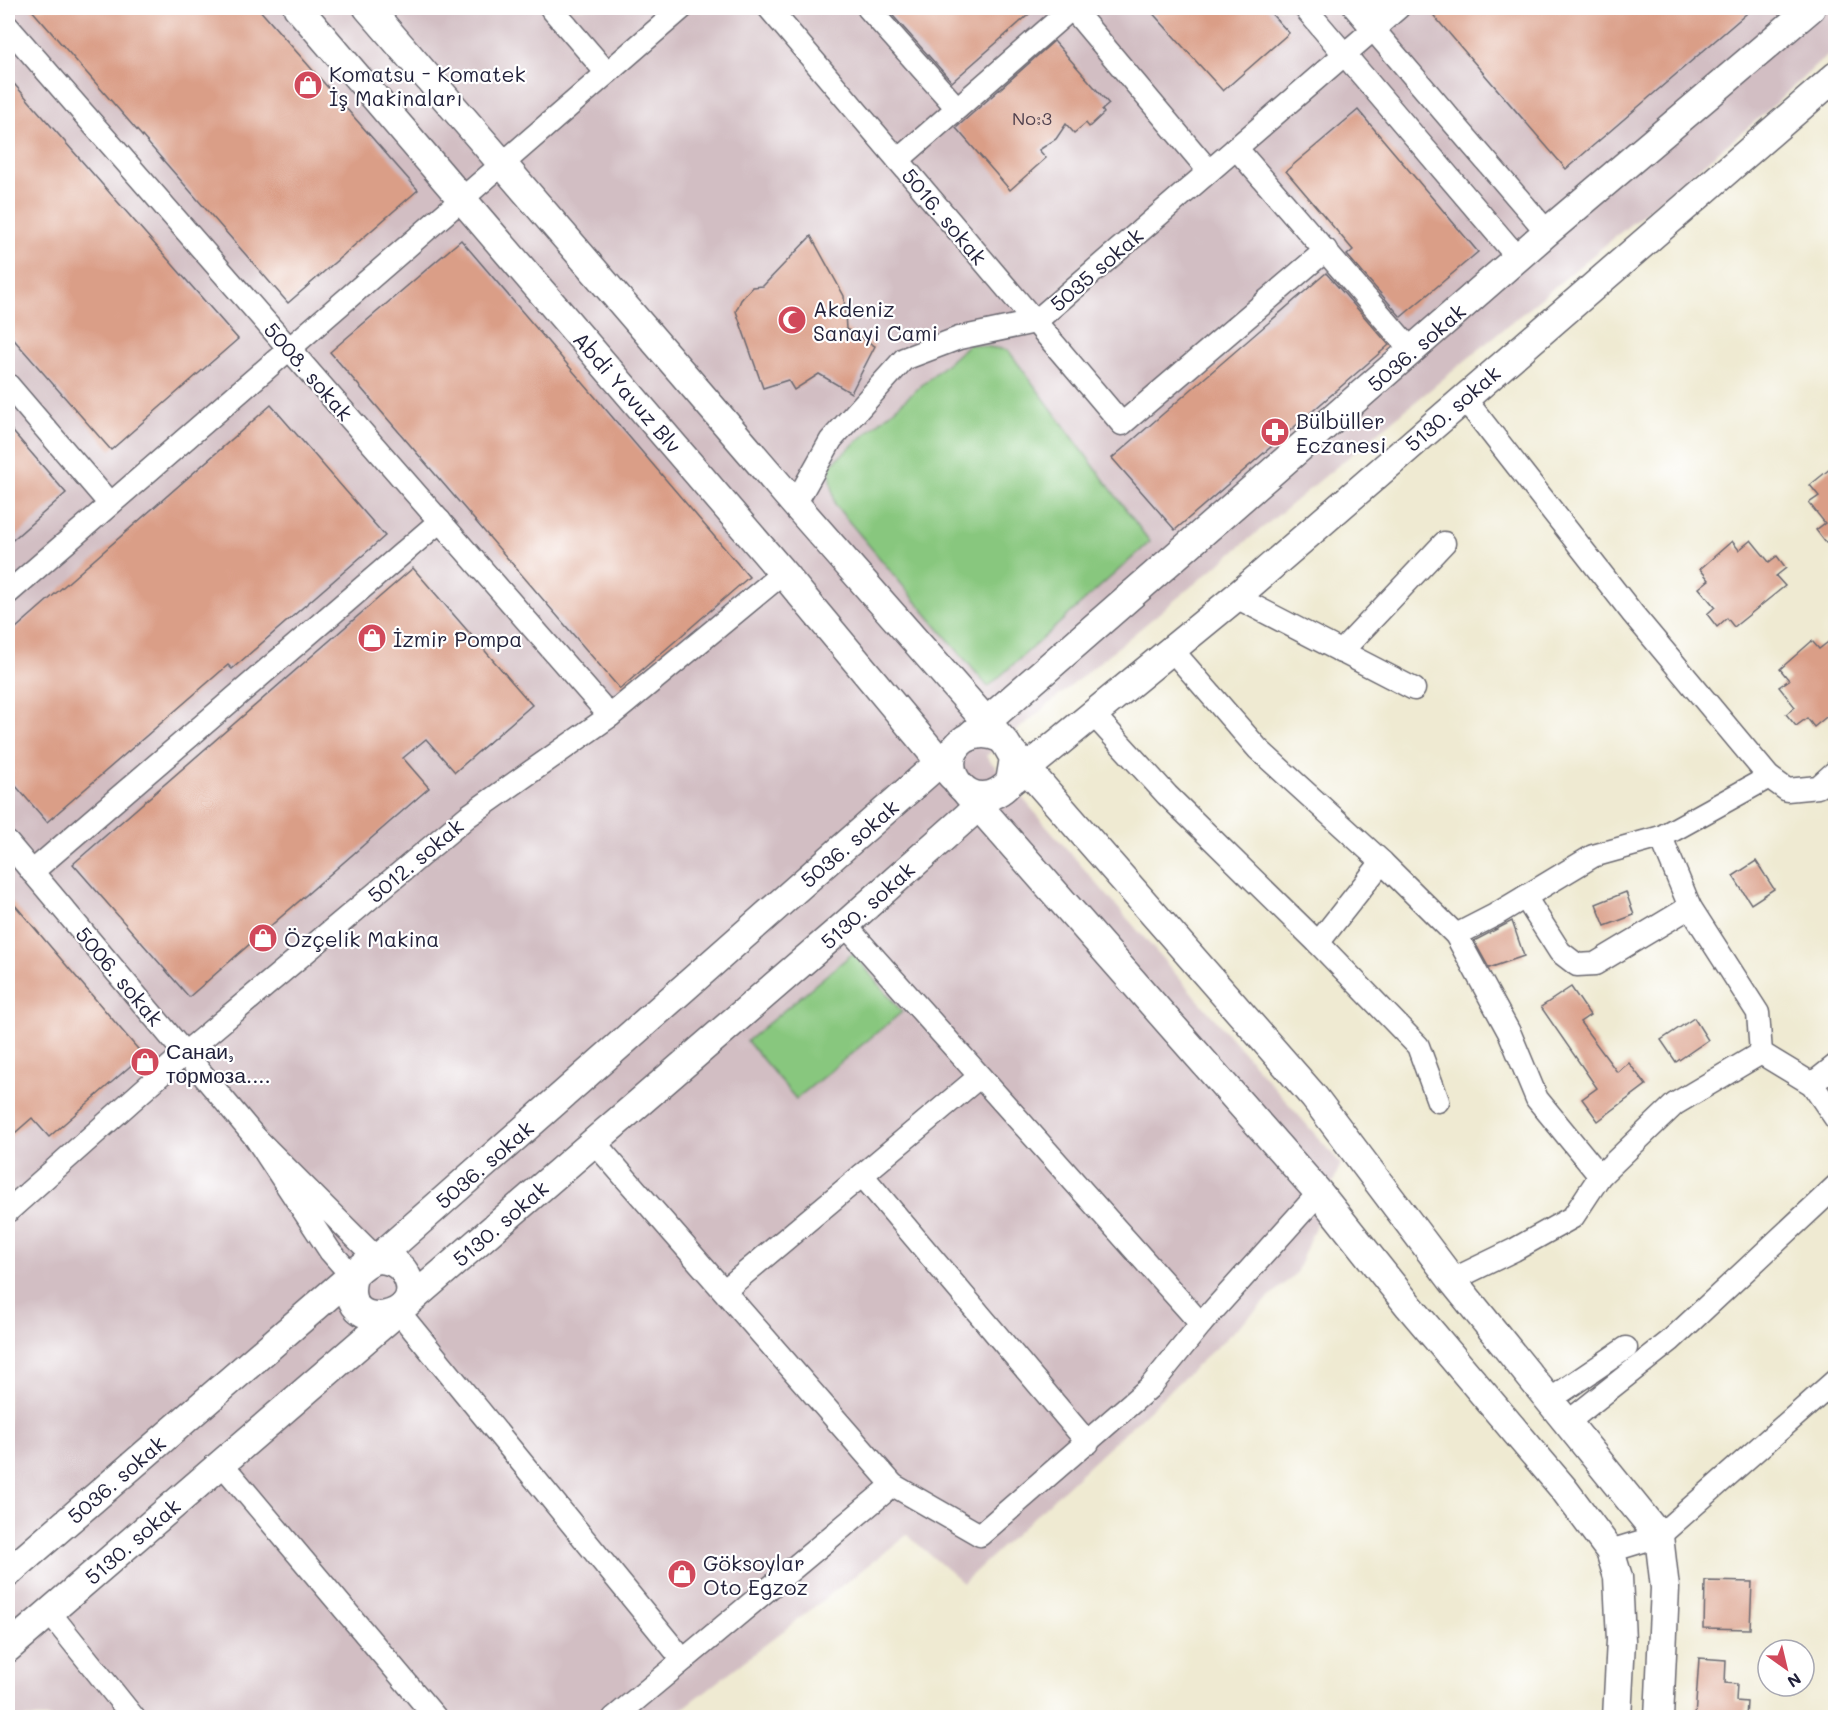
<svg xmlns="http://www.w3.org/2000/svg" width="1843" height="1725" font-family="Mali,sans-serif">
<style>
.industrial{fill:#d2bec3}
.green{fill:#88c77e;stroke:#55745c;stroke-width:1.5}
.building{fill:#da9e87}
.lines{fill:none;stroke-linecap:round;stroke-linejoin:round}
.minor-casing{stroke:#6a6870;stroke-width:25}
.major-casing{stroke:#6a6870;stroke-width:31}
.minor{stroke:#fff;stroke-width:22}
.major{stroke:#fff;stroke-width:28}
.labels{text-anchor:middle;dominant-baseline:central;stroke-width:4.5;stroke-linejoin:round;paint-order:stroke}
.number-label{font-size:18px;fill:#50414e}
.poi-label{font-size:21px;fill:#22223b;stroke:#fff;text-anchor:start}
.street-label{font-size:21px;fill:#22223b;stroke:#fff}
</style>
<rect width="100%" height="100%" fill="#fff"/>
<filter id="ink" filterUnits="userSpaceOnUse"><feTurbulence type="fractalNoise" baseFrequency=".0167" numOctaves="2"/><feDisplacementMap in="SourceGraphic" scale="12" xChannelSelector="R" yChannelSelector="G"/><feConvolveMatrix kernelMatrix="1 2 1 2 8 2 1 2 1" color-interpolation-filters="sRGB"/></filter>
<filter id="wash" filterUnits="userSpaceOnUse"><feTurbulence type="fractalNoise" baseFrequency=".008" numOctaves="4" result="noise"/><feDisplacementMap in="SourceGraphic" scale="24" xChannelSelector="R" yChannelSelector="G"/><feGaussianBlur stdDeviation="1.35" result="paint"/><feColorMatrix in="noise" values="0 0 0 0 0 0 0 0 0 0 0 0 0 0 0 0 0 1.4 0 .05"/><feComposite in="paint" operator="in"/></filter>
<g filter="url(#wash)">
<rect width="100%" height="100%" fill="#efead2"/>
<path class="industrial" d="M 8,8 L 1835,8 L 1835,48 L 1763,115 L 986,756 L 1341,1164 L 1296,1273 L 963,1583 L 907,1535 L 672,1717 L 8,1718 Z"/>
<g class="green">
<path d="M 969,344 L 1008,350 L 1150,542 L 988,687 L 835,505 L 829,466 Z"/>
<path d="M 853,953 L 902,1012 L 796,1099 L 747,1041 Z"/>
</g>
<g id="blocks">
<g class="building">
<path d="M 30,8 L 258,8 L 418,190 L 288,303 Z"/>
<path d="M 886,8 L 1036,8 L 952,82 Z"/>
<path d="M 1148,8 L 1266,8 L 1289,33 L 1223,91 Z"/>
<path d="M 1445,8 L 1753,8 L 1566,169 L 1434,16 Z"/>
<path d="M 1054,41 L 1109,104 L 1102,110 L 1104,113 L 1089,127 L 1086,123 L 1074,133 L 1066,124 L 1056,139 L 1039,150 L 1046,158 L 1010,190 L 956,128 Z"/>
<path d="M 8,77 L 238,339 L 111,450 L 8,333 Z"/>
<path d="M 1358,110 L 1478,252 L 1401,317 L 1347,255 L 1353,250 L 1286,171 Z"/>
<path d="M 811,236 L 844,296 L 846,329 L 875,346 L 851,393 L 819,374 L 794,390 L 788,380 L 763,388 L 736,311 L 741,300 L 752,287 L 763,286 Z"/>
<path d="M 461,240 L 749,577 L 620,689 L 330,352 Z"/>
<path d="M 1326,273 L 1389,345 L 1175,530 L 1112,458 Z"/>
<path d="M 271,405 L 385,536 L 232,669 L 228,665 L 47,822 L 8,777 L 8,635 Z"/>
<path d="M 8,426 L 66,493 L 8,544 Z"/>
<path d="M 1836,464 L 1836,537 L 1826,543 L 1816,530 L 1825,523 L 1809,503 L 1819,496 L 1810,485 Z"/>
<path d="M 1751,540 L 1769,562 L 1777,556 L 1786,568 L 1776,576 L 1785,586 L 1734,627 L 1727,618 L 1717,627 L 1707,614 L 1715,607 L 1699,588 L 1709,580 L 1700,569 L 1732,541 L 1739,550 Z"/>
<path d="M 413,568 L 532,705 L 455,772 L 426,739 L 403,758 L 429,788 L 189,997 L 73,864 Z"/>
<path d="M 1836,636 L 1836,709 L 1814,727 L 1807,718 L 1796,726 L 1786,714 L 1795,707 L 1779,687 L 1789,680 L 1780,669 L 1812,641 L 1819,649 Z"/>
<path d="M 1756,861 L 1774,889 L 1751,904 L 1733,876 Z"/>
<path d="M 1626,892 L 1634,915 L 1605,926 L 1596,904 Z"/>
<path d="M 8,897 L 143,1055 L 49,1137 L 32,1118 L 8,1139 Z"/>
<path d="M 1512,921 L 1524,956 L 1489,968 L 1474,941 Z"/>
<path d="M 1571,987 L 1590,1015 L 1580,1022 L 1617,1072 L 1629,1063 L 1646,1085 L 1598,1121 L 1582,1099 L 1597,1088 L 1541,1007 Z"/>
<path d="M 1694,1018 L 1708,1040 L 1676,1062 L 1661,1040 Z"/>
<path d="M 1705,1581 L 1752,1582 L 1750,1629 L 1704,1628 Z"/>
<path d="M 1699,1658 L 1726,1660 L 1725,1683 L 1737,1684 L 1736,1701 L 1747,1702 L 1746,1718 L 1695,1718 Z"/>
</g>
</g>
</g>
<g filter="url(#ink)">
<use href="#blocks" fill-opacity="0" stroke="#6a6870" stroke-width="1.5"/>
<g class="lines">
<g class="minor-casing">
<g id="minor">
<path d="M 551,8 L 607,73"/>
<path d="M 769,8 L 1122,424 L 1326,250"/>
<path d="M 868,8 L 957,108"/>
<path d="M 1072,8 L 1209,171"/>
<path d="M 1305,8 L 1518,258"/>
<path d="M 1355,8 L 1547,232"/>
<path d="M 8,27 L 610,716"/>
<path d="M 1236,148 L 1412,351"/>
<path d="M 898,160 L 1072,8"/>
<path d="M 8,385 L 110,504"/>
<path d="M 1464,398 L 1633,614 L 1769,777 L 1787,790 L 1818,787 L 1836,771"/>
<path d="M 795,504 L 831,440 L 904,359 L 959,338 L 1035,322 L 1398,8"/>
<path d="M 8,593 L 682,8"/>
<path d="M 1236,597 L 1414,689"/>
<path d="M 1172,650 L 1258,749 L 1382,862 L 1456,935 L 1510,1034 L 1537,1099 L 1600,1176"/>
<path d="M 1341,652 L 1444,543"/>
<path d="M 1093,714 L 1167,795 L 1318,943 L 1418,1046 L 1438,1101"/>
<path d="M 1661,837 L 1690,907 L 1758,1013 L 1761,1053"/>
<path d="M 8,843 L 255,1137"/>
<path d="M 32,872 L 440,521"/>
<path d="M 1525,897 L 1560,952 L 1577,965 L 1595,964 L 1690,907"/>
<path d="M 845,925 L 1201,1324"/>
<path d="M 1456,935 L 1495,915 L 1593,856 L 1661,837 L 1769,777"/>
<path d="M 1318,943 L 1382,862"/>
<path d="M 1812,1084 L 1836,1065"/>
<path d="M 594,1142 L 893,1485 L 980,1535 L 1150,1387 L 1201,1324 L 1319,1193"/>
<path d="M 862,1175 L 1088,1443"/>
<path d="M 8,1211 L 185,1053 L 468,816 L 610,716 L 783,573"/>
<path d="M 353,1277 L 330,1251 L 255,1137 L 377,1259"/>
<path d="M 1452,1280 L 1514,1250 L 1573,1217 L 1600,1176 L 1675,1104 L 1761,1053 L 1812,1084 L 1836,1119"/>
<path d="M 725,1290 L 979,1077"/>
<path d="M 398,1311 L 683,1660"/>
<path d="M 1551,1399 L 1626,1348"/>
<path d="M 1568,1422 L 1670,1341 L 1836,1186"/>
<path d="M 222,1464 L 436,1718"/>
<path d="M 1610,1551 L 1659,1536 L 1836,1380"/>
<path d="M 49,1612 L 134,1718"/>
<path d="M 614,1718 L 893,1485"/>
</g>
</g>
<g class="major-casing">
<g id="major">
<path d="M 298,8 L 783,573 L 952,776"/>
<path d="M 368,8 L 795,504 L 1006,744 L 1014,758 L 1010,782 C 973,823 928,764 965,739 C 977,732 989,733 1000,738"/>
<path d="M 971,735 L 1547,232 L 1811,8"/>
<path d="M 1011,751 L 1314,1097 L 1452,1280 L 1659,1536 L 1665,1588 L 1659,1718"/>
<path d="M 1014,779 L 1236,597 L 1836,76"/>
<path d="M 967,793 L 1319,1193 L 1409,1306 L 1563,1488 L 1610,1551 L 1618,1577 L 1621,1640 L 1617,1718"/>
<path d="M 353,1277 C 336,1338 434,1320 405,1273 C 399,1263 388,1259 377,1259"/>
<path d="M 8,1573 L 342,1284 C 355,1276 361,1263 377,1259 L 956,748"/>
<path d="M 8,1648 L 845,925 L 990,796"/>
</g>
</g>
<use href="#minor" class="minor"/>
<use href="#major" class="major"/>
</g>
</g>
<defs>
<g id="shop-disc" transform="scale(1.5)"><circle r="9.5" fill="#d1495b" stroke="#fff"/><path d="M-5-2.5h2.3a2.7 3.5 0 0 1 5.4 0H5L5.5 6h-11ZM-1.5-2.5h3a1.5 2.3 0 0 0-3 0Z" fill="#fff"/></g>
<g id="mosque-disc" transform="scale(1.5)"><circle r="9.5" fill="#d1495b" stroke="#fff"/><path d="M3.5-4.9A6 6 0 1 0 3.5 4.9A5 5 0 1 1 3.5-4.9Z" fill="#fff"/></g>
<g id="pharmacy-disc" transform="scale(1.5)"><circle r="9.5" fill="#d1495b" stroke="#fff"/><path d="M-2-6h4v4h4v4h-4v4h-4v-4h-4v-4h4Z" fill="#fff"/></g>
</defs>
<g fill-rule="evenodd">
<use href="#shop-disc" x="308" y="85"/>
<use href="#mosque-disc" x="792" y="320"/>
<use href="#pharmacy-disc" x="1275" y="432"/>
<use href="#shop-disc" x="372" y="638"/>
<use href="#shop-disc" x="263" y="938"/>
<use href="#shop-disc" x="145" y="1062"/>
<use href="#shop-disc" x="682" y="1574"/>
</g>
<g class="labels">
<g class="number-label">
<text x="1032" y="118">No:3</text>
</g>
<g class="poi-label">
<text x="329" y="73">Komatsu - Komatek<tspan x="329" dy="24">İş Makinaları</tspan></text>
<text x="813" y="308">Akdeniz<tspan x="813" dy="24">Sanayi Cami</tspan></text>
<text x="1296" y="420">Bülbüller<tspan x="1296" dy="24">Eczanesi</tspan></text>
<text x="393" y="638">İzmir Pompa</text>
<text x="284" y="938">Özçelik Makina</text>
<text x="166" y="1050">Санаи,<tspan x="166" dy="24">тормоза....</tspan></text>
<text x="703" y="1562">Göksoylar<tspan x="703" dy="24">Oto Egzoz</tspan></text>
</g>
<g class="street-label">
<text transform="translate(945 216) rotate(50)">5016. sokak</text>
<text transform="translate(1096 269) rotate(-41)">5035 sokak</text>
<text transform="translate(1416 347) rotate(-41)">5036. sokak</text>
<text transform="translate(309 371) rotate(49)">5008. sokak</text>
<text transform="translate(628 392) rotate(49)">Abdi Yavuz Blv</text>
<text transform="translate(1452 408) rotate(-41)">5130. sokak</text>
<text transform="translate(849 843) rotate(-41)">5036. sokak</text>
<text transform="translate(415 860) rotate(-40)">5012. sokak</text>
<text transform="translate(867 905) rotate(-42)">5130. sokak</text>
<text transform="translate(120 976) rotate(50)">5006. sokak</text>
<text transform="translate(484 1164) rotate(-41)">5036. sokak</text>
<text transform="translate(500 1223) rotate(-41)">5130. sokak</text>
<text transform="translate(116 1479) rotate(-41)">5036. sokak</text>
<text transform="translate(132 1541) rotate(-41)">5130. sokak</text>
</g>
</g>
<rect width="1843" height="1725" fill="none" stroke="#fff" stroke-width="30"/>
<g transform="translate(1786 1668) rotate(146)"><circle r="28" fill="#ffffff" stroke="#a7a7b1" stroke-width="1.5"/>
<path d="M0-4.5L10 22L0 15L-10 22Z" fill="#d1495b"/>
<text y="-9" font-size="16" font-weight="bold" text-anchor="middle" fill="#22223b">N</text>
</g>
</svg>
